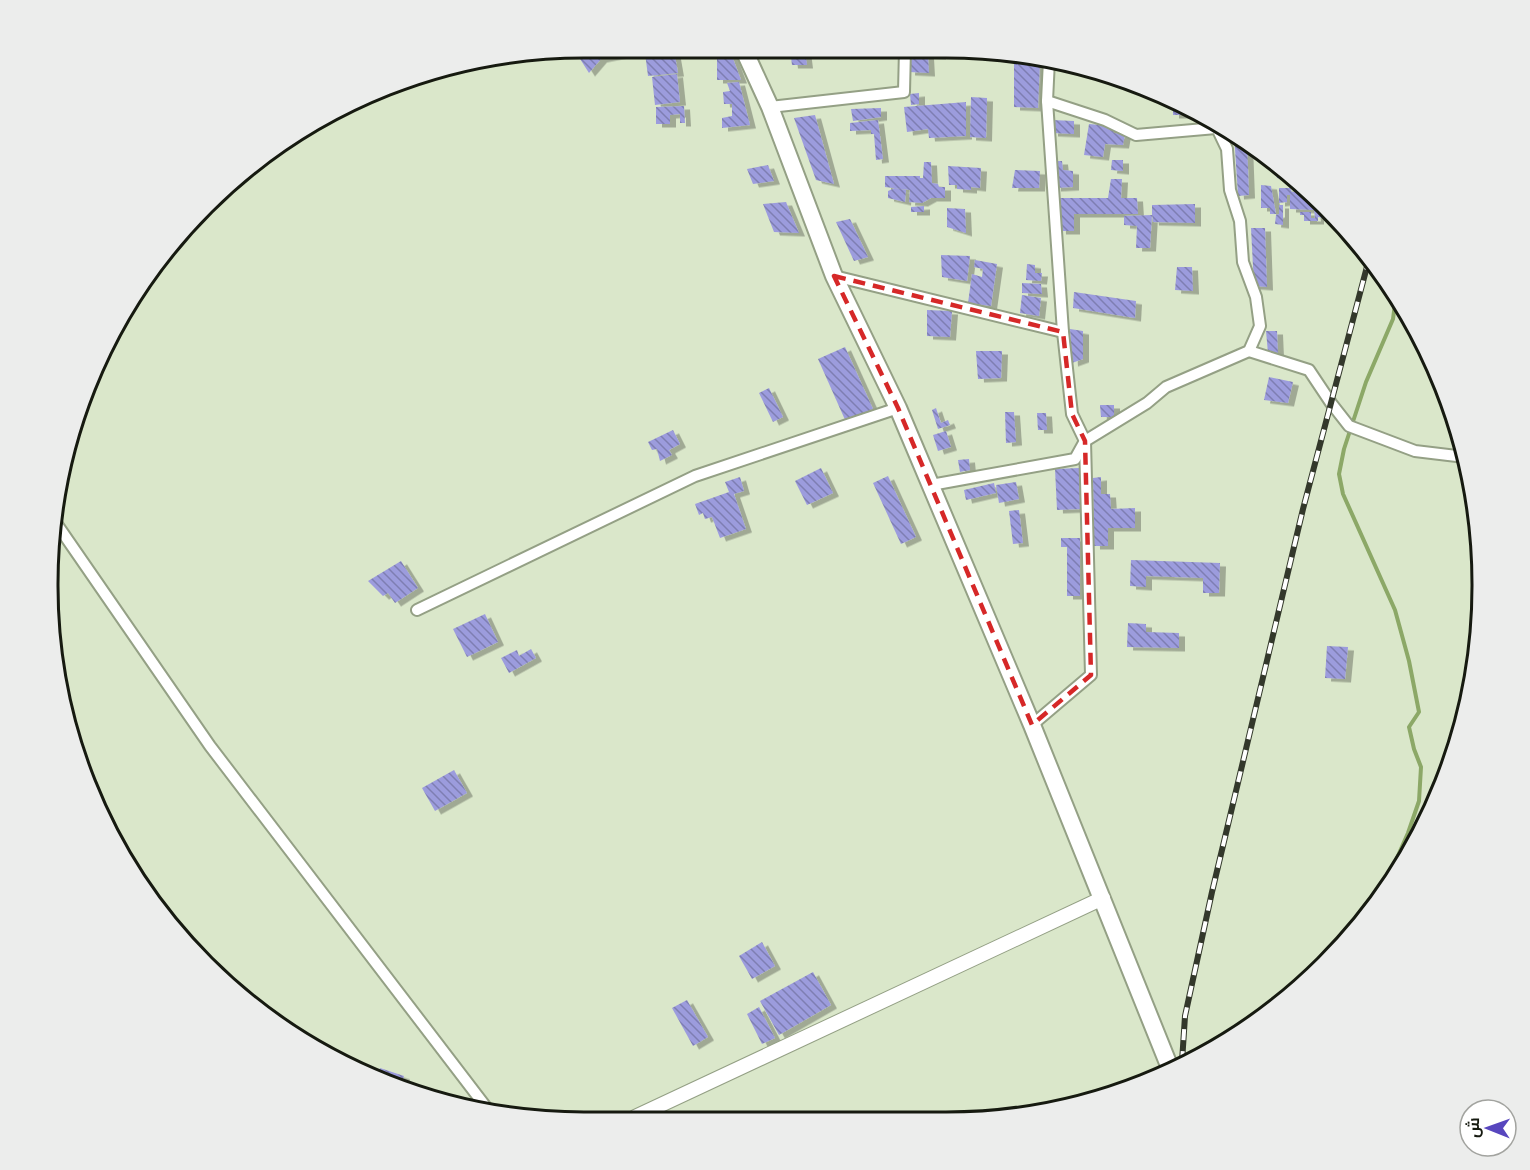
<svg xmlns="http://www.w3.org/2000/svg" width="1530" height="1170" font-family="'Playfair Display',Cairo,serif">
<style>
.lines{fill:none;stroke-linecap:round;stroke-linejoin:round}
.stream{stroke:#8ca867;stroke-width:4}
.building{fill:url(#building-back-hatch);filter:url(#shadow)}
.minor-casing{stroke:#94a085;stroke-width:14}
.tertiary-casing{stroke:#94a085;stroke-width:16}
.secondary-casing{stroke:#94a085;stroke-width:20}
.minor{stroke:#fff;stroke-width:10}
.tertiary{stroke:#fff;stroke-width:14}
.secondary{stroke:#fff;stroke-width:16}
.rail-casing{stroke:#33382b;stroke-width:6}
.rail{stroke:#fff;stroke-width:4;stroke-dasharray:11;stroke-linecap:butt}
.marked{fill:none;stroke:#d62828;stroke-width:4.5;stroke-dasharray:12 8;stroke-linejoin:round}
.rim{fill:none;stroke:#161a10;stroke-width:3}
</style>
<defs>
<pattern id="building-back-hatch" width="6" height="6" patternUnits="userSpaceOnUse" patternTransform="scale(1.5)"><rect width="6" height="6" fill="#9c9cdd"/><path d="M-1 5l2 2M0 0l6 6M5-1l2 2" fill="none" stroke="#7e7eb2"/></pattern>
<filter id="shadow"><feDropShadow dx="6" dy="3.5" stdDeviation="0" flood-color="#0004"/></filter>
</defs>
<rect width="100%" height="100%" fill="#dae7ca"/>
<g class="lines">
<path class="stream" d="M 1391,884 L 1393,867 L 1408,833 L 1419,801 L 1421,767 L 1414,749 L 1409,727 L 1419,712 L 1409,661 L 1395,610 L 1343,494 L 1339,474 L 1344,449 L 1366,382 L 1393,319 L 1396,296"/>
</g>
<g class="building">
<path d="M 588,48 L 640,48 L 640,51 L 601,59 L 589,73 L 575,51 Z"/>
<path d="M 717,48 L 729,48 L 741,80 L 717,80 Z"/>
<path d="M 790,49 L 805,49 L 807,65 L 792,65 Z"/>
<path d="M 910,49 L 940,49 L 940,56 L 928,55 L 929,73 L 909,72 Z"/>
<path d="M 674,50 L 678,73 L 648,76 L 645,53 Z"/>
<path d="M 1014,61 L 1040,61 L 1038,108 L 1014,107 Z"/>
<path d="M 677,74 L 680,102 L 655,105 L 652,77 Z"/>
<path d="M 739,82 L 750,125 L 722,128 L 722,118 L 732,116 L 732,104 L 724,104 L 723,92 L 730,91 L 727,83 Z"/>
<path d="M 919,93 L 919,104 L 911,105 L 910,94 Z"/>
<path d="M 971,97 L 987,98 L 986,138 L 970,137 Z"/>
<path d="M 966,102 L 966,136 L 929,138 L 928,129 L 907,132 L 904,107 Z"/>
<path d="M 684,106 L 685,123 L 680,123 L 680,114 L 670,115 L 670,124 L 656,124 L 656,107 Z"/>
<path d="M 1173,106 L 1192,115 L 1173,115 Z"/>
<path d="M 881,108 L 881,117 L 853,121 L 851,109 Z"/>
<path d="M 815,115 L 834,184 L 816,180 L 794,118 Z"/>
<path d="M 878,120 L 883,159 L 876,160 L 874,134 L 871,134 L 871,130 L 850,131 L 850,123 Z"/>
<path d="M 1052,120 L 1074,121 L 1074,134 L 1052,133 Z"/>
<path d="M 1089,124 L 1111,126 L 1114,133 L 1125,134 L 1123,145 L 1105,144 L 1103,157 L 1084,155 Z"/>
<path d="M 1234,134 L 1247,142 L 1249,195 L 1238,196 Z"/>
<path d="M 1112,160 L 1123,160 L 1123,171 L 1111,170 Z"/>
<path d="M 1054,161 L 1062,161 L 1063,170 L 1073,171 L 1073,187 L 1055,188 Z"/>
<path d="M 924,162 L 931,162 L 932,183 L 938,184 L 939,187 L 945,187 L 945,198 L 931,198 L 922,203 L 909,202 L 910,190 L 885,187 L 885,176 L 920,176 L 920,178 L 923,178 Z"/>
<path d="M 1275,164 L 1285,173 L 1285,179 L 1277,178 Z"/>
<path d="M 768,165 L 774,181 L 753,184 L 747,169 Z"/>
<path d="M 948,166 L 981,168 L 980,188 L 971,187 L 971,190 L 957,189 L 957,185 L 949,185 Z"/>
<path d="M 1015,170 L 1040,171 L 1039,188 L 1012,188 Z"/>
<path d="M 1111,179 L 1122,179 L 1121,198 L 1137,198 L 1138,214 L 1074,214 L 1074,231 L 1060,231 L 1059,198 L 1108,198 Z"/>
<path d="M 1261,185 L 1271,186 L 1276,214 L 1270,214 L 1270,208 L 1261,208 Z"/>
<path d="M 895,188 L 906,190 L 905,202 L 888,198 L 888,191 Z"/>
<path d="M 1279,188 L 1290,188 L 1292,192 L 1309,192 L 1327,208 L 1323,218 L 1318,217 L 1318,221 L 1304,221 L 1304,215 L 1300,215 L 1300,212 L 1311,212 L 1311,218 L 1315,218 L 1314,210 L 1290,209 L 1290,195 L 1287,195 L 1287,202 L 1279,203 Z"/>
<path d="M 786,202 L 799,233 L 774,232 L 763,204 Z"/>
<path d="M 1195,204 L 1195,223 L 1153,222 L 1152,215 L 1150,248 L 1136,248 L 1137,226 L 1124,225 L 1124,216 L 1152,215 L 1152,205 Z"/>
<path d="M 1279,205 L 1283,205 L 1283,225 L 1275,224 L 1276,215 L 1279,214 Z"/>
<path d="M 924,206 L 924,212 L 911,212 L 911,207 Z"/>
<path d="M 947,208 L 965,209 L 966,233 L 947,227 Z"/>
<path d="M 850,219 L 868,257 L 854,261 L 836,222 Z"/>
<path d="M 1251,228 L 1265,228 L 1267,287 L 1254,286 Z"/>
<path d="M 941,255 L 970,256 L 967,281 L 942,277 Z"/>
<path d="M 975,260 L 997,264 L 991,306 L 968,303 L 972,274 L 982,277 L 983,269 L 974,267 Z"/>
<path d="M 1027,264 L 1035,265 L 1035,273 L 1042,273 L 1041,281 L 1026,280 Z"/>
<path d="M 1177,267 L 1192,267 L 1193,291 L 1175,290 Z"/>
<path d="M 1022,283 L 1041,284 L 1042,294 L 1022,293 Z"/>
<path d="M 1074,292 L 1136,301 L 1135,318 L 1073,308 Z"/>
<path d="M 1022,295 L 1041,298 L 1039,316 L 1020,313 Z"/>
<path d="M 927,310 L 952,311 L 950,337 L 927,336 Z"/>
<path d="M 1070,329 L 1083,331 L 1083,359 L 1072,363 Z"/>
<path d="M 1266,331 L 1277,331 L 1278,354 L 1268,353 Z"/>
<path d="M 845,347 L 873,409 L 846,422 L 818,359 Z"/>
<path d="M 976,351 L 1002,351 L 1001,378 L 978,379 Z"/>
<path d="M 1269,377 L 1293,382 L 1288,403 L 1264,400 Z"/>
<path d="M 769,388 L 783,417 L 773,422 L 759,393 Z"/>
<path d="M 1100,405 L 1114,405 L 1114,417 L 1101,417 Z"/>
<path d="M 936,408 L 941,423 L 948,420 L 950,425 L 938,429 L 932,410 Z"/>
<path d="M 1005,412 L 1014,412 L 1016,442 L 1006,443 Z"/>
<path d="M 1037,413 L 1046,413 L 1047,430 L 1038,430 Z"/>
<path d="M 673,430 L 680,444 L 669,450 L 672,455 L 660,461 L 657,449 L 652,450 L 648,442 Z"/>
<path d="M 946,431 L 951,447 L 938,451 L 933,435 Z"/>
<path d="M 969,459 L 970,470 L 960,472 L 958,460 Z"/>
<path d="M 821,468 L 833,493 L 807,505 L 795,481 Z"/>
<path d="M 1079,468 L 1080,509 L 1057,510 L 1055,469 Z"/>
<path d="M 888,476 L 916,537 L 901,544 L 873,483 Z"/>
<path d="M 740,477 L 744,491 L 734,494 L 746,529 L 720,538 L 712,517 L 705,519 L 703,513 L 699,515 L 695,504 L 729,492 L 725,482 Z"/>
<path d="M 1101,477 L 1101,494 L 1110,494 L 1111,509 L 1135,508 L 1135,528 L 1108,528 L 1108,546 L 1094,546 L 1093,478 Z"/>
<path d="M 1016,482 L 1019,499 L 999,503 L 996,485 Z"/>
<path d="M 994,483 L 996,493 L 966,500 L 964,490 Z"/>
<path d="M 1019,510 L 1023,543 L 1013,544 L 1009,511 Z"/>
<path d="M 1061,538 L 1080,538 L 1080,596 L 1067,596 L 1067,547 L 1061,547 Z"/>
<path d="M 1131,560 L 1220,563 L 1219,593 L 1203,593 L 1203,578 L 1146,576 L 1146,587 L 1130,586 Z"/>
<path d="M 401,561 L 418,588 L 395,603 L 388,593 L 383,596 L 368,581 Z"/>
<path d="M 485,614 L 498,642 L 467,657 L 453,629 Z"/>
<path d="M 1128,623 L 1146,624 L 1146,632 L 1179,633 L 1179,648 L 1127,647 Z"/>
<path d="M 1327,646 L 1348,647 L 1345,679 L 1325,678 Z"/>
<path d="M 531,649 L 536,658 L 509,673 L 501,658 L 517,650 L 519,656 Z"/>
<path d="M 454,770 L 467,793 L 435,811 L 422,788 Z"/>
<path d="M 762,942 L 775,966 L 752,979 L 739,956 Z"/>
<path d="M 813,972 L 831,1005 L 779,1035 L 760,1001 Z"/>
<path d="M 687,1000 L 708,1037 L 693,1046 L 672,1008 Z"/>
<path d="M 759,1007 L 775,1038 L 762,1044 L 747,1014 Z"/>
<path d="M 380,1068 L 404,1076 L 401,1086 L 377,1076 Z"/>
</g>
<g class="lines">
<g class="minor-casing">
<g id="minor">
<path d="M 1047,101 L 1105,120 L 1136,135 L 1216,128"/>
<path d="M 770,107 L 904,92 L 905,49"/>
<path d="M 834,276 L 1063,332"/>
<path d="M 1249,351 L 1309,370 L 1331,403 L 1349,426 L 1415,451 L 1465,457"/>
<path d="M 931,485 L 1075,459 L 1085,441 L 1147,403 L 1166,387 L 1249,351 L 1260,326 L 1256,297 L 1243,262 L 1240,221 L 1230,190 L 1227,149 L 1216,126"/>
<path d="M 56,523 L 210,746 L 489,1111"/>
<path d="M 417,610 L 695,476 L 898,408"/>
<path d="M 1032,725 L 1091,675 L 1085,441 L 1072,414 L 1063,332 L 1047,101 L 1049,60"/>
</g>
</g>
<g class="tertiary-casing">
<path id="tertiary" d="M 635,1117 L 1103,898"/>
</g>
<g class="secondary-casing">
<path id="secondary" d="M 743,48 L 770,107 L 834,276 L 898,408 L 1032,725 L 1170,1068"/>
</g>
<use href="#minor" class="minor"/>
<use href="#tertiary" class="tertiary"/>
<use href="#secondary" class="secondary"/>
<g class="rail-casing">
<path id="rail" d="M 1182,1062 L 1185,1016 L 1212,892 L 1303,509 L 1369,259"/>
</g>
<use href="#rail" class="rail"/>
</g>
<path class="marked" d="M 834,276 L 1063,332 L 1072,414 L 1085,441 L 1091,675 L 1032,725 L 898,408 Z"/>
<path d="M0 0H1530V1170H0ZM584 58H946A526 526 0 0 1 1472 584V586A526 526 0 0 1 946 1112H584A526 526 0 0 1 58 586V584A526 526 0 0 1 584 58Z" fill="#ecedec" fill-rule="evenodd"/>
<path class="rim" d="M584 58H946A526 526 0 0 1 1472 584V586A526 526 0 0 1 946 1112H584A526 526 0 0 1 58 586V584A526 526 0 0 1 584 58Z"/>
<g transform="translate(1488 1128) rotate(271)"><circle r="28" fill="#ffffff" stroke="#a2a39f" stroke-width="1.5"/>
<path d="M0-4.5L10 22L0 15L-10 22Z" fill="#5746be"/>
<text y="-9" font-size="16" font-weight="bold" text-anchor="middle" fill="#161a10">ش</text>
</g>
</svg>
